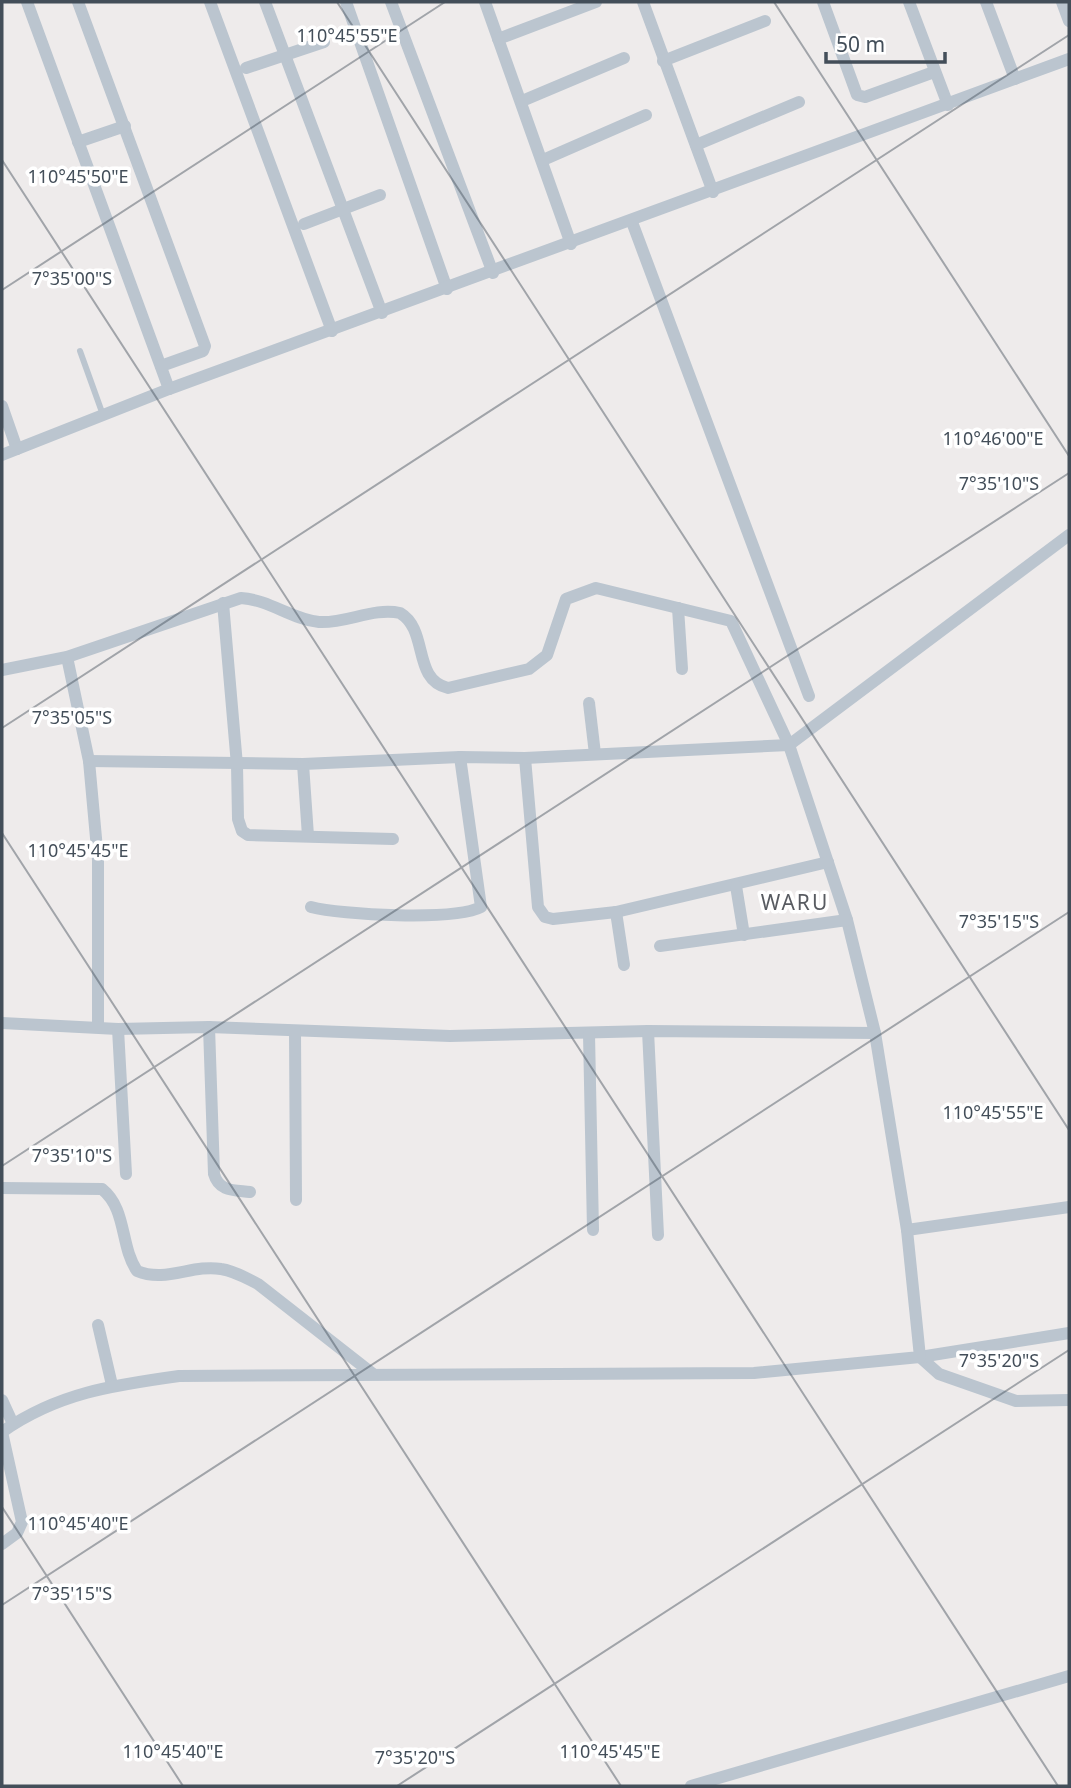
<svg xmlns="http://www.w3.org/2000/svg" width="1071" height="1788" font-family="'Noto Sans',sans-serif">
<style>
.lines{fill:none;stroke-linecap:round;stroke-linejoin:round}
.service{stroke:#bbc5cf;stroke-width:6}
.minor{stroke:#bbc5cf;stroke-width:12}
.ticks{fill:none;stroke:#434e59;stroke-width:2;stroke-opacity:0.45}
.labels{text-anchor:middle;dominant-baseline:central;stroke-width:7;stroke-linejoin:round;paint-order:stroke}
.quarter-label{font-size:21px;letter-spacing:2px;fill:#585b61;stroke:#fff}
.ticks-label{font-size:18px;text-anchor:middle;fill:#434e59;stroke:#fff;stroke-width:7;stroke-linejoin:round;paint-order:stroke}
</style>
<rect width="100%" height="100%" fill="#eeebeb"/>
<g class="lines">
<path class="service" d="M 80,351 L 103,415"/>
<g class="minor">
<path d="M 27,2 L 169,389"/>
<path d="M 78,2 L 205,346 L 203,351 L 161,366"/>
<path d="M 210,2 L 332,331"/>
<path d="M 265,2 L 382,313"/>
<path d="M 346,2 L 447,289"/>
<path d="M 391,2 L 493,273"/>
<path d="M 485,2 L 571,244"/>
<path d="M 643,2 L 713,192"/>
<path d="M 823,2 L 857,95 L 865,97 L 934,72"/>
<path d="M 909,2 L 948,105"/>
<path d="M 986,2 L 1015,79"/>
<path d="M 1062,2 L 1069,21"/>
<path d="M 498,39 L 596,2"/>
<path d="M 663,61 L 765,21"/>
<path d="M 246,68 L 324,42"/>
<path d="M 522,101 L 624,58"/>
<path d="M 78,142 L 125,126"/>
<path d="M 696,145 L 799,102"/>
<path d="M 543,160 L 646,115"/>
<path d="M 632,222 L 809,696"/>
<path d="M 304,224 L 380,195"/>
<path d="M 2,406 L 17,449"/>
<path d="M 2,455 L 169,389 L 1069,59"/>
<path d="M 223,603 L 237,765 L 238,819 L 242,831 L 248,835 L 393,839"/>
<path d="M 678,608 L 682,669"/>
<path d="M 67,657 L 89,761 L 98,860 L 98,1027"/>
<path d="M 2,670 L 67,657 L 241,598 C 270,600 291,619 319,622 C 345,624 374,607 400,613 C 429,630 412,680 448,688 L 529,669 L 547,655 L 566,599 L 596,588 L 731,621 L 789,745 L 847,920 L 875,1033 L 907,1230"/>
<path d="M 589,703 L 595,754"/>
<path d="M 525,758 L 538,907 L 545,917 L 553,919 L 616,912 L 828,862"/>
<path d="M 89,761 L 303,764 L 460,757 L 525,758 L 789,745 L 1069,535"/>
<path d="M 303,764 L 308,836"/>
<path d="M 736,886 L 744,935"/>
<path d="M 311,907 C 341,915 455,921 481,907 L 460,757"/>
<path d="M 616,912 L 624,965"/>
<path d="M 660,946 L 847,920"/>
<path d="M 2,1023 L 118,1029 L 209,1027 L 450,1036 L 648,1031"/>
<path d="M 209,1027 L 214,1174 C 219,1192 235,1190 250,1192"/>
<path d="M 118,1029 L 126,1174"/>
<path d="M 295,1031 L 296,1200"/>
<path d="M 589,1034 L 593,1230"/>
<path d="M 2,1188 L 102,1189 C 127,1209 120,1246 137,1271 C 166,1283 192,1264 221,1269 C 235,1271 246,1278 258,1284 L 373,1374"/>
<path d="M 658,1235 L 648,1031 L 875,1033"/>
<path d="M 98,1325 L 112,1385"/>
<path d="M 920,1357 L 939,1374 L 1016,1401 L 1069,1400"/>
<path d="M 920,1357 L 1069,1333"/>
<path d="M 2,1400 L 13,1424"/>
<path d="M 2,1432 C 57,1393 114,1385 179,1376 L 754,1373 L 920,1357 L 907,1230 L 1069,1207"/>
<path d="M 2,1432 L 22,1522 L 17,1533 L 2,1544"/>
<path d="M 691,1786 L 1069,1676"/>
</g>
</g>
<path class="ticks" d="M 337,2 L 1069,1130M 774,2 L 1069,456M 2,160 L 1058,1786M 2,290 L 445,2M 2,728 L 1069,35M 2,833 L 621,1786M 2,1166 L 1069,473M 2,1507 L 183,1786M 2,1605 L 1069,912M 397,1786 L 1069,1350"/>
<g class="labels">
<g class="quarter-label">
<text x="795" y="902">WARU</text>
</g>
</g>
<g class="ticks-label">
<text x="347" y="42">110°45'55"E</text>
<text x="78" y="183">110°45'50"E</text>
<text x="72" y="285">7°35'00"S</text>
<text x="993" y="445">110°46'00"E</text>
<text x="999" y="490">7°35'10"S</text>
<text x="72" y="724">7°35'05"S</text>
<text x="78" y="857">110°45'45"E</text>
<text x="999" y="928">7°35'15"S</text>
<text x="993" y="1119">110°45'55"E</text>
<text x="72" y="1162">7°35'10"S</text>
<text x="999" y="1367">7°35'20"S</text>
<text x="78" y="1530">110°45'40"E</text>
<text x="72" y="1600">7°35'15"S</text>
<text x="173" y="1758">110°45'40"E</text>
<text x="610" y="1758">110°45'45"E</text>
<text x="415" y="1764">7°35'20"S</text>
</g>
<rect width="1071" height="1788" fill="none" stroke="#434e59" stroke-width="7"/>
<path d="M826 52v10h119v-10" fill="none" stroke="#434e59" stroke-width="3.5"/>
<text x="836" y="52" font-size="21" fill="#434e59" stroke="#ffffff" stroke-width="5" paint-order="stroke">50 m</text>
</svg>
